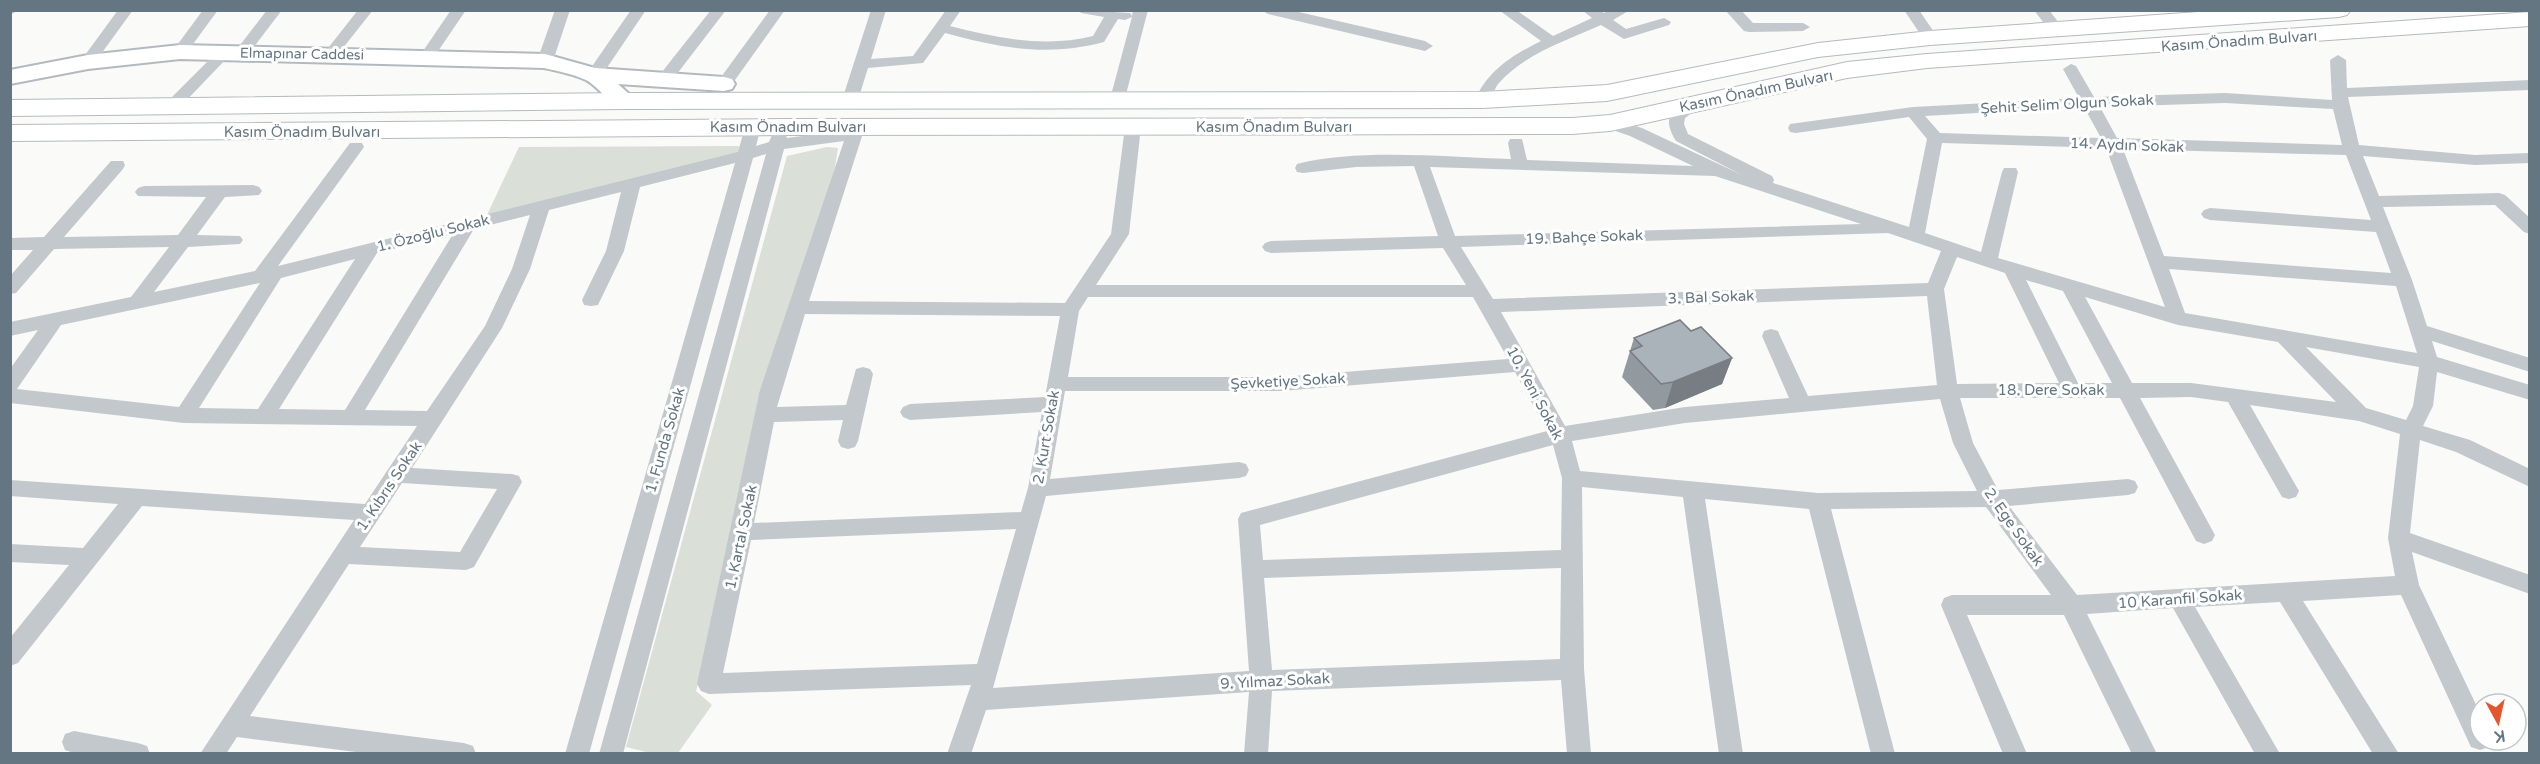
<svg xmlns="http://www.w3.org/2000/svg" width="2540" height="764" font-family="'Varela Round',sans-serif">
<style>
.green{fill:#dadfd7}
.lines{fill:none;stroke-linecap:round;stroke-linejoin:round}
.secondary-casing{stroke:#b3babf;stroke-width:4}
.primary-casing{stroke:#b5babe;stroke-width:2}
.street{fill:#c3c8cc;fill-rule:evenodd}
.secondary{fill:#fff;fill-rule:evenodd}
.primary{fill:#fff;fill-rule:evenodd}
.wall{fill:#929a9f}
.shaded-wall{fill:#777d82}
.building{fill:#aab3b9;stroke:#777d82;stroke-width:1.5}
.labels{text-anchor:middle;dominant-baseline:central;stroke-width:6;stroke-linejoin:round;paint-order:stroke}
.far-street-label{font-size:14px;fill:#657683;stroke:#fff}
.street-label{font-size:15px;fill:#657683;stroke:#fff}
</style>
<rect width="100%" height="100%" fill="#fafaf8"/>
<g class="green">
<path d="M 738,146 L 746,153 L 486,217 L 519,147 Z"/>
<path d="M 827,147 L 838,148 L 835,167 L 733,539 L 696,691 L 712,705 L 678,753 L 650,753 L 626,747 L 787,156 Z"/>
</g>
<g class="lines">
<g class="secondary-casing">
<path id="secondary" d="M 180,45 L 545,54 L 595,68 L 724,77 L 732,79 L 735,84 L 732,89 L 724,91 L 618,84 L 637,101 L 633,106 C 611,112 603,89 586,80 C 573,74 557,71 544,68 L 180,59 L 88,69 L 10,84 L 10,70 L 88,55 Z"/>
</g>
<g class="primary-casing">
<g id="primary">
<path d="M 2227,10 L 2351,10 L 2347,15 L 2339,17 L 1930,45 L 1818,57 L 1607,101 L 1483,108 L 625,109 L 10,116 L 10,100 L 625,93 L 1483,92 L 1607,85 L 1818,43 L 1930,31 Z"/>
<path d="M 2530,12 L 2530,26 L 1927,68 L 1847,78 L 1610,131 L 1572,134 L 782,135 L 10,141 L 10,125 L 782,119 L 1572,118 L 1610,115 L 1847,62 L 1927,54 Z"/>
</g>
</g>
<g class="street">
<path d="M 10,10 L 19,10 L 10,15 Z"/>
<path d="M 118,10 L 133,10 L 93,65 L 83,65 L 80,62 Z"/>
<path d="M 203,10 L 218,10 L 185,55 L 175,55 L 172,52 Z"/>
<path d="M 267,10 L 282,10 L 247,56 L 237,56 L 234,53 Z"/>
<path d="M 358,10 L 373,10 L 335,58 L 325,58 L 322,55 L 325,52 Z"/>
<path d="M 451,10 L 466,10 L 432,60 L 422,60 L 419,57 Z"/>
<path d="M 555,10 L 570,10 L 553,61 L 545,66 L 537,61 Z"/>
<path d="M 631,10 L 646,10 L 600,78 L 588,78 L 586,75 Z"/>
<path d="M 711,10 L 726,10 L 670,83 L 658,83 L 656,80 L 658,77 Z"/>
<path d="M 770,10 L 785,10 L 730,87 L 718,87 L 716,84 Z"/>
<path d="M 871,10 L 886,10 L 871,59 L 913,56 L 946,10 L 961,10 L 950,26 C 997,38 1045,48 1093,36 L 1104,17 L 1081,13 L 1079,10 L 1130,13 L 1132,16 L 1133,10 L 1148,10 L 1124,102 L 1112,102 L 1110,99 L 1132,17 L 1125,20 L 1118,19 L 1104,42 C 1047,57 1001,48 945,33 L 923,63 L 868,68 L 858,100 L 850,105 L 844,103 L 842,100 Z"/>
<path d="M 1261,10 L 1290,10 L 1425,41 L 1433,46 L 1425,51 L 1268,14 Z"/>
<path d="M 1499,10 L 1516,10 L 1553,36 L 1592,18 L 1582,10 L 1600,10 L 1604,13 L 1610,10 L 1630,10 L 1613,20 L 1626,29 L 1664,18 L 1671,22 L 1669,25 L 1624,39 L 1601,25 C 1568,40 1524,54 1499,83 C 1494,88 1493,97 1489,103 L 1483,105 L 1475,100 C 1488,70 1513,55 1541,41 Z"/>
<path d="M 1725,10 L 1741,10 L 1753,23 L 1803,23 L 1810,27 L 1803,31 L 1749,32 L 1744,31 Z"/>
<path d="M 1904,10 L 1919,10 L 1938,38 L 1935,41 L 1925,41 Z"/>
<path d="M 2034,10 L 2049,10 L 2065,31 L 2062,34 L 2052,34 Z"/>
<path d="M 224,48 L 232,53 L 229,56 L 178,109 L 166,109 L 164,106 L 166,103 L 219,50 Z"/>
<path d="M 2338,55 L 2346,60 L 2347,88 L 2530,80 L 2530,90 L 2348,97 L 2359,145 L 2475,155 L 2530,153 L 2530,163 L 2475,165 L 2363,156 L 2379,196 L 2499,193 L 2505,195 L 2530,218 L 2530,234 L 2524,232 L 2495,205 L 2383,207 L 2412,280 L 2427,326 L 2530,358 L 2530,372 L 2432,341 L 2437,357 L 2530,385 L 2530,400 L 2437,372 L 2433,406 L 2423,426 L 2470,440 L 2530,469 L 2530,487 L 2456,452 L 2420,440 L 2410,533 L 2530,575 L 2530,594 L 2412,552 L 2419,585 L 2480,713 L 2480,740 L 2492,740 L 2489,747 L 2480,750 L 2471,747 L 2401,595 L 2303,601 L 2399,754 L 2373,754 L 2280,602 L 2195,607 L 2280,754 L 2255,754 L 2173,608 L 2087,614 L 2157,754 L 2132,754 L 2064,615 L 1967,615 L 2027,754 L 2003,754 L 1941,605 L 1944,598 L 1952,595 L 2051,595 L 1986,507 L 1831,509 L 1895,754 L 1871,754 L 1809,509 L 1705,499 L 1743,754 L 1719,754 L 1683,497 L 1582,487 L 1584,669 L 1591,754 L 1567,754 L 1561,680 L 1272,691 L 1268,754 L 1244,754 L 1249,692 L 986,710 L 971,754 L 947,754 L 971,685 L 709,694 L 701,691 L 697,684 L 760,390 L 844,141 L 784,149 L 623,754 L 599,754 L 766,154 L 753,158 L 589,754 L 565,754 L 735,163 L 640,187 L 624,251 L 598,305 L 591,306 L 584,305 L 582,300 L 606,251 L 621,192 L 549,210 L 530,269 L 502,328 L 412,468 L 512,474 L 519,476 L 522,482 L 474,567 L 466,570 L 349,564 L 250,716 L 464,743 L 473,746 L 476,754 L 372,754 L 237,737 L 226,754 L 200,754 L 354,520 L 142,506 L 18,663 L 10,666 L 10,638 L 69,565 L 10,562 L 10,544 L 83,548 L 118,504 L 10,496 L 10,480 L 365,504 L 417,426 L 184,423 L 10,403 L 10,369 L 38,330 L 10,336 L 10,322 L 131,297 L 169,247 L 54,249 L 16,293 L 10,294 L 10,276 L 33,250 L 10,250 L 10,238 L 44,237 L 111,161 L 123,161 L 125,165 L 123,169 L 64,237 L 178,235 L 206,197 L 138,196 L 135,192 L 138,188 L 144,186 L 253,185 L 259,187 L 262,191 L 259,195 L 225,197 L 197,235 L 240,236 L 243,240 L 240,244 L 188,247 L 154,292 L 255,271 L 350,143 L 362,143 L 364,147 L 278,266 L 738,152 L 745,127 L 753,122 L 761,127 L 756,146 L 769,142 L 773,133 L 785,133 L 787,138 L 848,130 L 851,123 L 857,122 L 865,127 L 809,301 L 1065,303 L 1111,234 L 1125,127 L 1133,122 L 1141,127 L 1129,234 L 1096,285 L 1466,285 L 1443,248 L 1271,253 L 1265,251 L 1262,247 L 1265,243 L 1271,241 L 1438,236 L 1414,166 L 1356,167 L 1303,173 L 1297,172 L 1295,168 L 1297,164 C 1358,148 1447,157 1511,159 L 1508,143 L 1510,139 L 1522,139 L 1527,160 L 1693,166 L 1630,136 L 1604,127 L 1602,123 L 1610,118 L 1642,128 L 1742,175 L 1676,141 C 1661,118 1671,105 1696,99 L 1704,104 L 1685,118 L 1684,124 L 1688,134 L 1772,176 L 1774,180 L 1773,183 L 1909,227 L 1927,139 L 1909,117 L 1796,133 L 1790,132 L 1788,128 L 1790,124 L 1913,107 L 2079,98 L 2063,69 L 2071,64 L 2076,66 L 2094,97 L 2225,93 L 2332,100 L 2330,60 ZM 2225,103 L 2333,109 L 2342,145 L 2117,138 L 2100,107 ZM 2084,107 L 2101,138 L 1940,133 L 1925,116 ZM 1942,143 L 2106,148 L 2165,307 L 1998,258 L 2018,172 L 2016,168 L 2004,168 L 2002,172 L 1981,252 L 1925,233 ZM 2123,149 L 2346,155 L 2371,220 L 2210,208 L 2204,210 L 2201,214 L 2204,218 L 2210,220 L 2376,232 L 2391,273 L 2164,256 ZM 1430,167 L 1715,176 L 1861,224 L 1455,236 ZM 530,215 L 512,269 L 485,326 L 427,411 L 365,410 L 474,229 ZM 1888,233 L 1941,251 L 1928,283 L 1493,299 L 1461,247 ZM 453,234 L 345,410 L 279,409 L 377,253 ZM 1957,257 L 2005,273 L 2059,383 L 1957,384 L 1944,289 ZM 355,259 L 258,409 L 199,408 L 281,278 ZM 2169,269 L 2396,286 L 2417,353 L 2185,313 ZM 2026,280 L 2063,291 L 2112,383 L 2078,383 ZM 260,283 L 179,407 L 17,389 L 61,325 ZM 1927,296 L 1937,385 L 1808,396 L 1780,336 L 1778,331 L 1771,329 L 1764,331 L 1762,336 L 1789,398 L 1685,407 L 1565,426 L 1501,312 ZM 1088,297 L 1473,297 L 1508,359 L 1281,377 L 1068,377 L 1079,311 ZM 2085,297 L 2178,325 L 2278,342 L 2336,402 L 2191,383 L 2132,383 ZM 805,314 L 1060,316 L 1045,397 L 910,404 L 903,407 L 900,412 L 903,417 L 910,420 L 1042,412 L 1028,488 L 1021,512 L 754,523 L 774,422 L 843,420 L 838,441 L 841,447 L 848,449 L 855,447 L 858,441 L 873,374 L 870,369 L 863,367 L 856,369 L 846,405 L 777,407 ZM 2306,347 L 2419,367 L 2413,406 L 2406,420 L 2366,408 ZM 1515,372 L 1547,431 L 1241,513 L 1238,519 L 1249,671 L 993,688 L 1046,496 L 1239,478 L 1246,476 L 1249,470 L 1246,464 L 1239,462 L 1050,479 L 1065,391 L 1281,391 ZM 2191,397 L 2228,402 L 2282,497 L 2289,499 L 2296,497 L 2299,491 L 2250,405 L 2359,421 L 2400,434 L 2388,538 L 2395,576 L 2077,595 L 2009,506 L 2128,495 L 2135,493 L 2138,487 L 2135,481 L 2128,479 L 1998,490 L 1973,443 L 1960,398 L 2120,398 L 2196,541 L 2204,544 L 2212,541 L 2215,535 L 2140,398 ZM 1940,399 L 1953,443 L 1977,491 L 1818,493 L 1580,471 L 1572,441 L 1685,423 ZM 1553,445 L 1562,478 L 1561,550 L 1263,560 L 1260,525 ZM 402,483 L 497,489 L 460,552 L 360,547 ZM 1016,529 L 977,664 L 723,673 L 751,540 ZM 1561,568 L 1560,659 L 1272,670 L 1264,578 Z"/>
<path d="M 74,731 L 138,743 L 147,746 L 150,754 L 74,753 L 65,750 L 62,742 L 65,734 Z"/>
</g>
<use href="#secondary" class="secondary"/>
<use href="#primary" class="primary"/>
</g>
<path class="wall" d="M 1691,331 L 1732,358 L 1722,384 L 1665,408 L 1653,410 L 1622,377 L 1634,338 Z"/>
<path class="shaded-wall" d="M 1732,358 L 1722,384 L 1665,408 L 1673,382 Z"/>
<path class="building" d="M 1680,320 L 1691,331 L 1701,327 L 1732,358 L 1673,382 L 1661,384 L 1630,351 L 1642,346 L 1634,338 Z"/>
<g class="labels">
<g class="far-street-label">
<text transform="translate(302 54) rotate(1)">Elmapınar Caddesi</text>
</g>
<g class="street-label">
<text transform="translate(2239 41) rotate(-4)">Kasım Önadım Bulvarı</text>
<text transform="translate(1756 91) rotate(-12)">Kasım Önadım Bulvarı</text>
<text transform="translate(2067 104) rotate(-3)">Şehit Selim Olgun Sokak</text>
<text x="788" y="127">Kasım Önadım Bulvarı</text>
<text x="1274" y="127">Kasım Önadım Bulvarı</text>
<text x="302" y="132">Kasım Önadım Bulvarı</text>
<text transform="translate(2127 145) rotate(2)">14. Aydın Sokak</text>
<text transform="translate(433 233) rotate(-14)">1. Özoğlu Sokak</text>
<text transform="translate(1584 237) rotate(-2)">19. Bahçe Sokak</text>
<text transform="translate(1711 297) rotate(-2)">3. Bal Sokak</text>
<text transform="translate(1288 381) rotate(-3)">Şevketiye Sokak</text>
<text x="2051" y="390">18. Dere Sokak</text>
<text transform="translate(1535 393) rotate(62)">10. Yeni Sokak</text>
<text transform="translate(1046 437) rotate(-80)">2. Kurt Sokak</text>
<text transform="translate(665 440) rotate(-74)">1. Funda Sokak</text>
<text transform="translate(389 486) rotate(-56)">1. Kıbrıs Sokak</text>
<text transform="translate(2014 527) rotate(55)">2. Ege Sokak</text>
<text transform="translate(741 537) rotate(-78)">1. Kartal Sokak</text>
<text transform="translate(2180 599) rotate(-4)">10 Karanfil Sokak</text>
<text transform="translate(1275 681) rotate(-3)">9. Yılmaz Sokak</text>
</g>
</g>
<rect width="2540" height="764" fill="none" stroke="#657683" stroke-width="24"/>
<g transform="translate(2498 722) rotate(172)"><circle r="28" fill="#ffffff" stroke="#c1c8cd" stroke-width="1.5"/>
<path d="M0-4.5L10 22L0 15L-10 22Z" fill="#e4572e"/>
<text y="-9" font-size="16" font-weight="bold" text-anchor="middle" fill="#657683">K</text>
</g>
</svg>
